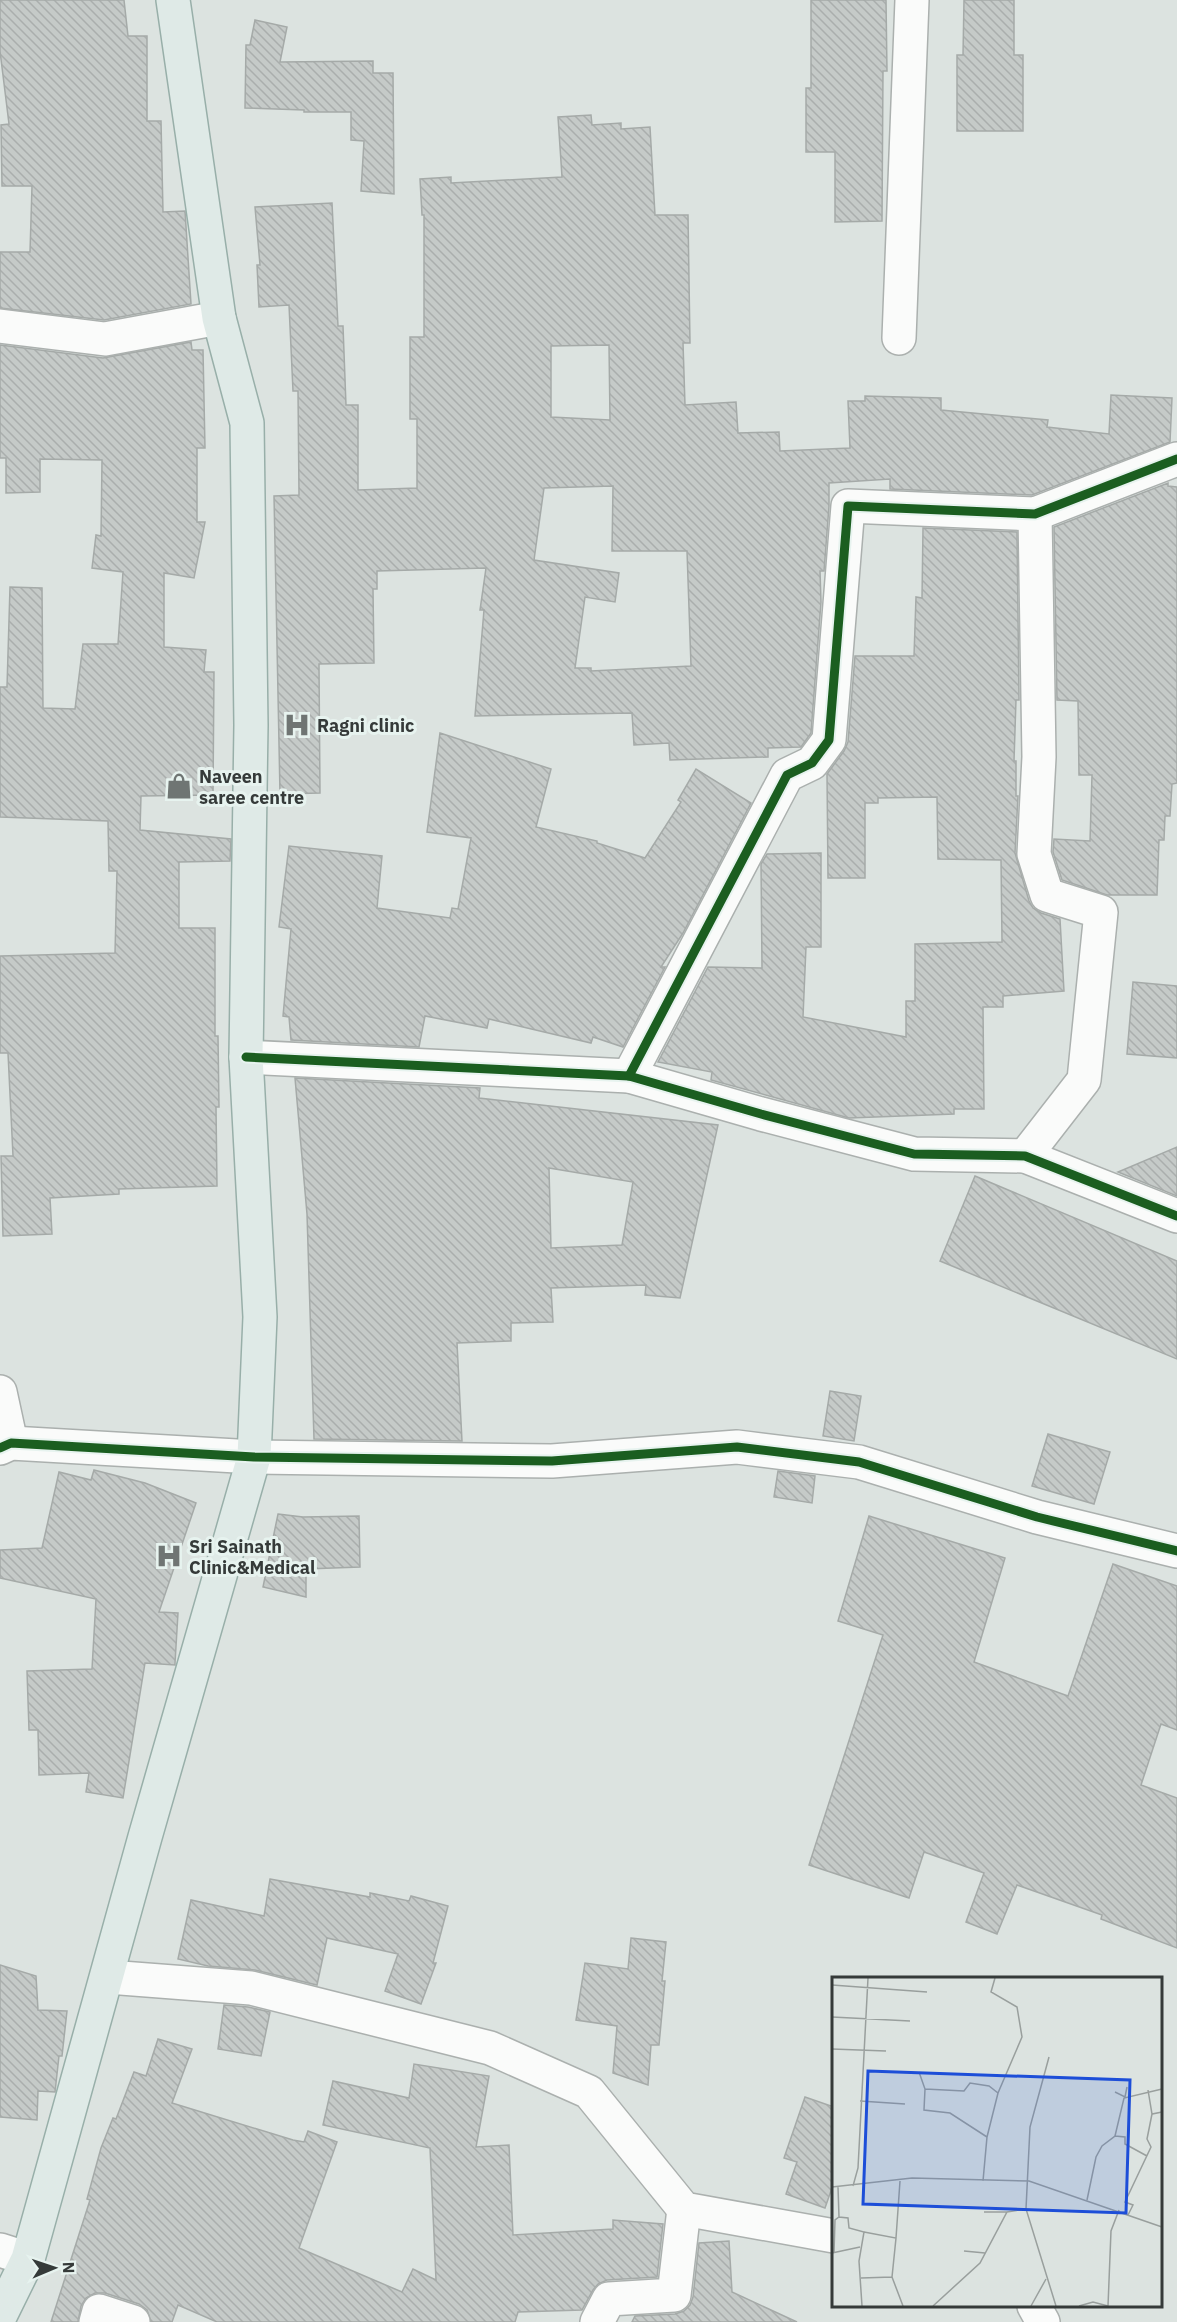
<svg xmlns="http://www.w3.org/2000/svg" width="1177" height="2322" font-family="'IBM Plex Sans',sans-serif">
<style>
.building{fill:url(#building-back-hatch);stroke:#a5aaa8;stroke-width:1.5;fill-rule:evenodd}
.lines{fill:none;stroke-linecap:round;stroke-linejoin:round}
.minor-casing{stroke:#abb0ae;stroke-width:36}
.major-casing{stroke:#98afa9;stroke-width:36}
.minor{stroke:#fafbfa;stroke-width:33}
.major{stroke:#dfeae7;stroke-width:33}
.cycleway-casing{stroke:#e7f3ef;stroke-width:13}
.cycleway{stroke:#1b5e20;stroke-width:9}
.labels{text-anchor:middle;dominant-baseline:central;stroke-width:6;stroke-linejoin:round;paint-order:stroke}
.poi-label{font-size:18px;font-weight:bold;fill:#353a39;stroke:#e7f3ef;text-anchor:start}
.inset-road{fill:none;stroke:#999f9d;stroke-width:1.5}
.view{fill:#1d4ed8;fill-opacity:0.15;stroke:#1d4ed8;stroke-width:3}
.inset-edge{fill:none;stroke:#353a39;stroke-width:3}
</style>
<defs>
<pattern id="building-back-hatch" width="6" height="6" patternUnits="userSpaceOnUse" patternTransform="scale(1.5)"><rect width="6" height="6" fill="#c5cac8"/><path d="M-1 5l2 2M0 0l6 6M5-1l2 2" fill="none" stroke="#aaaead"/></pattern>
</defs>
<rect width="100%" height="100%" fill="#dce3e0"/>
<g class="building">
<path d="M 0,0 L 124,0 L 128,36 L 147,36 L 147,121 L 161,121 L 163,212 L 185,211 L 191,304 L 104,320 L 0,308 L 0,252 L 30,252 L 32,186 L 2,186 L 1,125 L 9,124 L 0,51 Z"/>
<path d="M 811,0 L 886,0 L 887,71 L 883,71 L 882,221 L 835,222 L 835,152 L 806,152 L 806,88 L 811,88 Z"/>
<path d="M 964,0 L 1014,0 L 1014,55 L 1023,55 L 1023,131 L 957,131 L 957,55 L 963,55 Z"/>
<path d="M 255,20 L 287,27 L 280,62 L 373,61 L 373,73 L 393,73 L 394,194 L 361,191 L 364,141 L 351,140 L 351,112 L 304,112 L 304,110 L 245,108 L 246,45 L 250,45 Z"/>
<path d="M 591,115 L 592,125 L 621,123 L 621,129 L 650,127 L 655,215 L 688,215 L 690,343 L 683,343 L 685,405 L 736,402 L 738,433 L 779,432 L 780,451 L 850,448 L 848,401 L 865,401 L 865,396 L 941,398 L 941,410 L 1048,420 L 1047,427 L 1109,434 L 1111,395 L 1172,398 L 1170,442 L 1032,495 L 890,489 L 890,479 L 829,483 L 829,506 L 824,571 L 820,571 L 821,602 L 811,733 L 801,747 L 768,748 L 768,757 L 670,760 L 669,743 L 634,745 L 632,713 L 475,716 L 484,610 L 480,610 L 486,568 L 377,571 L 377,589 L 373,589 L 374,663 L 319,664 L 320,793 L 280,794 L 274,496 L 299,495 L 298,391 L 293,391 L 289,305 L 259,307 L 257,265 L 260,265 L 255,207 L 332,203 L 338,326 L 343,326 L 346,405 L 358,405 L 358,490 L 417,488 L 417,419 L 410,419 L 410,337 L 424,337 L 424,215 L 422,215 L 420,179 L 451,177 L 451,183 L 562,177 L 558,117 ZM 609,345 L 610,420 L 551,417 L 551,346 ZM 613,486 L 612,551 L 687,551 L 691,666 L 591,671 L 591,668 L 575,668 L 585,597 L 615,602 L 619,573 L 534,560 L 544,488 Z"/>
<path d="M 191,342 L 192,350 L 203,350 L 205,448 L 197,448 L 197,522 L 205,522 L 194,578 L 164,573 L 164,647 L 206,650 L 204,672 L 214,672 L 213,795 L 141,796 L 140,830 L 231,839 L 230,861 L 179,862 L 179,928 L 215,928 L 215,1036 L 218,1036 L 219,1107 L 216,1107 L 217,1186 L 119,1189 L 119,1194 L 50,1198 L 52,1234 L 3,1236 L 1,1156 L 13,1156 L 8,1053 L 0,1053 L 0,956 L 115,953 L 117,871 L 109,871 L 108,821 L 0,817 L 0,687 L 7,687 L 10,587 L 42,588 L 43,708 L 75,709 L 83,644 L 118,644 L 123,572 L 92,568 L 96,535 L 101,536 L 102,460 L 40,459 L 40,492 L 6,493 L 6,458 L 0,458 L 0,345 L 103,358 Z"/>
<path d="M 1168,483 L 1168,486 L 1177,487 L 1177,783 L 1172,784 L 1170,816 L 1165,816 L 1164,840 L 1159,840 L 1157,895 L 1107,895 L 1062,880 L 1053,852 L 1054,839 L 1090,841 L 1092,775 L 1079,775 L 1078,701 L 1057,700 L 1054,527 Z"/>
<path d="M 923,528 L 1017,532 L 1019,700 L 1016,700 L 1014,761 L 1016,761 L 1016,796 L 1018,796 L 1015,853 L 1029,901 L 1033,908 L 1041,913 L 1060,919 L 1064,991 L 1003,996 L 1003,1007 L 983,1007 L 984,1109 L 954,1109 L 954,1114 L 849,1118 L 711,1080 L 712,1072 L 658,1062 L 708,967 L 762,968 L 761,864 L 767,854 L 821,853 L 821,947 L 806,947 L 803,1017 L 906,1037 L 906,1001 L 915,1001 L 915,944 L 1002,942 L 1001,860 L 938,859 L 937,797 L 878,798 L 878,803 L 865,803 L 865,878 L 828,878 L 827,774 L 844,751 L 848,742 L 855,656 L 914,656 L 916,597 L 922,598 Z"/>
<path d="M 440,733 L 551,769 L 536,827 L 597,841 L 597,843 L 645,858 L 681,802 L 678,800 L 696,769 L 751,803 L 683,933 L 661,967 L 665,967 L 623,1047 L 593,1037 L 591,1043 L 489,1019 L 487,1028 L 425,1016 L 419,1047 L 291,1040 L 289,1017 L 283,1016 L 291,929 L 279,927 L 289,846 L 382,856 L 377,908 L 450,918 L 452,908 L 458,909 L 471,838 L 427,832 Z"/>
<path d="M 1133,982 L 1177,986 L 1177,1058 L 1127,1054 Z"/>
<path d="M 295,1078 L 480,1088 L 479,1098 L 718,1125 L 680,1298 L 645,1295 L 646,1285 L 551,1288 L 553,1322 L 511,1323 L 511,1341 L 457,1343 L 462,1441 L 314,1439 L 307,1214 ZM 549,1168 L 633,1182 L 622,1245 L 551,1248 Z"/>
<path d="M 1177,1147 L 1177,1196 L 1118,1172 Z"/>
<path d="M 975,1176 L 1177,1261 L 1177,1359 L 940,1261 Z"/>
<path d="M 830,1391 L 861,1396 L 854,1441 L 823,1436 Z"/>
<path d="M 1048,1434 L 1110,1452 L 1094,1504 L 1032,1486 Z"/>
<path d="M 94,1470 L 145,1483 L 196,1503 L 159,1612 L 178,1613 L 175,1663 L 175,1665 L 145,1663 L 123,1798 L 86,1792 L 89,1773 L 39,1775 L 38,1730 L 29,1730 L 27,1671 L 92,1669 L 96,1599 L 0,1578 L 0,1550 L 42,1548 L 59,1472 L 91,1480 Z"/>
<path d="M 778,1471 L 815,1476 L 812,1503 L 774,1497 Z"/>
<path d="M 278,1514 L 303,1517 L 359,1516 L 360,1567 L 306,1569 L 306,1597 L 263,1587 Z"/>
<path d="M 869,1516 L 1005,1558 L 974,1662 L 1068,1696 L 1113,1564 L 1177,1586 L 1177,1730 L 1161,1724 L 1141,1785 L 1177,1798 L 1177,1948 L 1101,1919 L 1102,1915 L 1017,1885 L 997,1934 L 966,1922 L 984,1873 L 924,1852 L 909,1898 L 809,1865 L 883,1635 L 838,1621 Z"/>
<path d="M 270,1879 L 370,1897 L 370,1893 L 409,1901 L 411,1896 L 448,1906 L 433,1963 L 436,1963 L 421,2004 L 385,1991 L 398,1954 L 327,1938 L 317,1985 L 255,1970 L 208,1966 L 178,1959 L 191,1900 L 264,1916 Z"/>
<path d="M 631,1938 L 666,1942 L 662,1981 L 665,1981 L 659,2045 L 651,2045 L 648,2085 L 613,2073 L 617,2026 L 576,2020 L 585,1963 L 628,1969 Z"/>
<path d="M 0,1965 L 36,1976 L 38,2010 L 67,2011 L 62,2056 L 59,2056 L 55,2092 L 38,2091 L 37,2120 L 0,2117 Z"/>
<path d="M 224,2005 L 248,2007 L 270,2012 L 261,2056 L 218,2049 Z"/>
<path d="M 158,2039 L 192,2049 L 172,2103 L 293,2140 L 304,2142 L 308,2131 L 337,2142 L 299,2248 L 402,2292 L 413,2269 L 436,2280 L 430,2148 L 323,2125 L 333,2081 L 409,2098 L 414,2064 L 489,2076 L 476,2147 L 509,2145 L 513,2235 L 613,2229 L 613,2220 L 663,2224 L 657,2277 L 607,2280 L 598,2284 L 593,2290 L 582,2310 L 518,2312 L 515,2322 L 217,2322 L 178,2305 L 172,2322 L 151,2322 L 147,2310 L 139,2304 L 105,2293 L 95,2293 L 86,2298 L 81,2306 L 78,2322 L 51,2322 L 90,2200 L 87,2199 L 101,2148 L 113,2118 L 116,2119 L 134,2072 L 146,2076 Z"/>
<path d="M 805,2097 L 834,2107 L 834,2182 L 825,2208 L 786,2194 L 797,2162 L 784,2158 Z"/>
<path d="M 729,2241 L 732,2292 L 797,2322 L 632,2322 L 635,2316 L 675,2314 L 684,2311 L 690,2305 L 693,2297 L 699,2243 Z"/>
</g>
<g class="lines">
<g class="minor-casing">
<g id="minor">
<path d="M 0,326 L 105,339 L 219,318"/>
<path d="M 899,338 L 912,0"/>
<path d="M 246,1057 L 629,1076 L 761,1114 L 914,1154 L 1025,1156 L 1177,1216"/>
<path d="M 629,1076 L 787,775 L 812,763 L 829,740 L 848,506 L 1035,514 L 1177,459"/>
<path d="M 1025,1156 L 1084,1080 L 1101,912 L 1047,895 L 1034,854 L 1039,757 L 1035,514"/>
<path d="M 0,1392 L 11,1443"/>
<path d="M 0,1448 L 11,1443 L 254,1457 L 552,1461 L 737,1447 L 859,1462 L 1037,1517 L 1177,1551"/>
<path d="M 108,1977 L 251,1988 L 490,2048 L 589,2092 L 684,2209 L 834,2236"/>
<path d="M 0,2250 L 28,2259"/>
<path d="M 1034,2306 L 1043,2322"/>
<path d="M 96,2322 L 99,2311 L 133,2322"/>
<path d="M 597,2322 L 609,2299 L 674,2295 L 684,2209"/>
</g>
</g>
<g class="major-casing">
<path id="major" d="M 0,2316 L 28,2259 L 145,1837 L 254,1457 L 260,1317 L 246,1057 L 251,725 L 247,423 L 219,318 L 173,0"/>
</g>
<use href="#minor" class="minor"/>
<use href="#major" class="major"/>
<g class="cycleway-casing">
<g id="cycleway">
<path d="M 246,1057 L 629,1076 L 761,1114 L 914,1154 L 1025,1156 L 1177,1216"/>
<path d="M 629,1076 L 787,775 L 812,763 L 829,740 L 848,506 L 1035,514 L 1177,459"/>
<path d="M 0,1448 L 11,1443 L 254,1457 L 552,1461 L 737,1447 L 859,1462 L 1037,1517 L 1177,1551"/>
</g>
</g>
<use href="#cycleway" class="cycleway"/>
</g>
<defs>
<g id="hospital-bare" transform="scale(2.07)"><path d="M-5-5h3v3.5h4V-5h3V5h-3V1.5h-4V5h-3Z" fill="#6f7573" stroke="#e7f3ef" stroke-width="2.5" paint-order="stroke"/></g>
<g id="shop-bare" transform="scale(2.07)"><path d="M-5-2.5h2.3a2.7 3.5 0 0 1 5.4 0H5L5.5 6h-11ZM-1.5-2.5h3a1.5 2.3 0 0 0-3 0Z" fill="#6f7573" stroke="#e7f3ef" stroke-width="2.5" paint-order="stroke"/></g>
</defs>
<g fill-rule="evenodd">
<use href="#hospital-bare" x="297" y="725"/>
<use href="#shop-bare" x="179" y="786"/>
<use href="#hospital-bare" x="169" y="1556"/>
</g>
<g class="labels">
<g class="poi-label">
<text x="317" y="725">Ragni clinic</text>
<text x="199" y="776">Naveen<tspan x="199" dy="21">saree centre</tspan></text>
<text x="189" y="1546">Sri Sainath<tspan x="189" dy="21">Clinic&amp;Medical</tspan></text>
</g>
</g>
<g transform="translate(832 1977)">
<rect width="330" height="330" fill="#dce3e0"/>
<path class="inset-road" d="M 0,8 L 95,15M 0,40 L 78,44M 0,72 L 54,74M 217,80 L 198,150 L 194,232 L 224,329M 87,95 L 93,112 L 92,133 L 118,136 L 155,160M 93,112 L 132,114 L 138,106 L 157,109 L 166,116M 316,113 L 320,137 L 330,135M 283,115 L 293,120 L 295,110M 28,124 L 73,127M 283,159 L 293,160 L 293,167 L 315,179M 151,204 L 155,160 L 166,116 L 190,60 L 185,30 L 159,15 L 163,1M 21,209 L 26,191 L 36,1M 0,210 L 80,201 L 197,204 L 330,250M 6,210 L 7,240 L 16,241 L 17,251 L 32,255 L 27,284 L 30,329M 255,223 L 264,180 L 270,169 L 283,159 L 292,121 L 330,112M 152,235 L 175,235M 296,238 L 301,228 L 293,225 L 319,170 L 315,162 L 320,137M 64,261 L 68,204M 132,274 L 153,276M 0,276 L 28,270M 2,276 L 3,243 L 7,240M 60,300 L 71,329M 29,301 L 60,300 L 64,261 L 32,255M 101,329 L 148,286 L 175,235 L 194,232M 199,329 L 214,302M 247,329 L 261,325 L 276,329M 276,329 L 279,254 L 287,233"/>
<path class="view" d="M 36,94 L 298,103 L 294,236 L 31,227 Z"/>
<rect width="330" height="330" class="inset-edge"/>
</g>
<g transform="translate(54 2268) rotate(88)" stroke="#e7f3ef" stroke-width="4.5" paint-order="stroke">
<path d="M0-4.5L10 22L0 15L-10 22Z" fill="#353a39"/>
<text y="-9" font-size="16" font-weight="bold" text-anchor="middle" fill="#353a39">N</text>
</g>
</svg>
